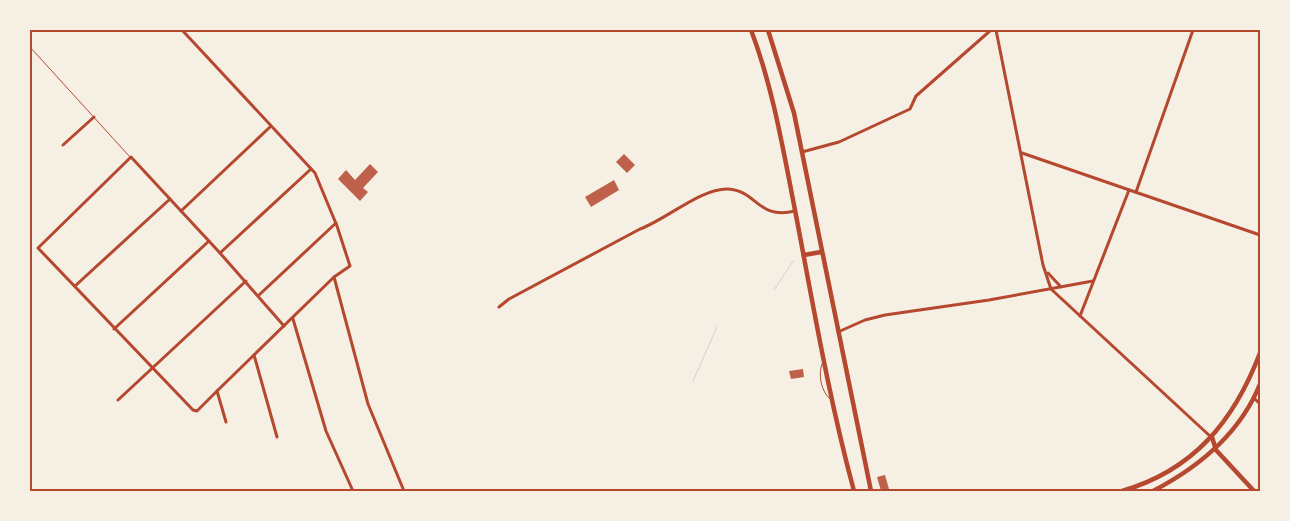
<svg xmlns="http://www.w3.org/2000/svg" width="1290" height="521" font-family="'PT Sans',sans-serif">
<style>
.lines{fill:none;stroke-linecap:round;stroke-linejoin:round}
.stream{stroke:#c9d6d2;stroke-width:1}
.building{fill:#bf614a}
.service{stroke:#b5482f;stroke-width:1}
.minor{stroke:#b5482f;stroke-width:3}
.secondary{stroke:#b5482f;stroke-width:4.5}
.neatline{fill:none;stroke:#b5482f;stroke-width:2}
</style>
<rect width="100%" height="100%" fill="#f6efe4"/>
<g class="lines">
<g class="stream">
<path d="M 774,290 L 793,261"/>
<path d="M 693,381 L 717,327"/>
</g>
</g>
<g class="building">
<path d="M 624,154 L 635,165 L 627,173 L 616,162 Z"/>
<path d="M 370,164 L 378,172 L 363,188 L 368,192 L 360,201 L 338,179 L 346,170 L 355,180 Z"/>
<path d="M 614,180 L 619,190 L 591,207 L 585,197 Z"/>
<path d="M 803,369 L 804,377 L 791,379 L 789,371 Z"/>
<path d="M 885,475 L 889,489 L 881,491 L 877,477 Z"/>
</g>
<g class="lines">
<g class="service">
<path d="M 30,47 L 130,157"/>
<path d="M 822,364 C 818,375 821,391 830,399"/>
</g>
<g class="minor">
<path d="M 182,30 L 315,173 L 337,226 L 350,266 L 334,277 L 368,404 L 404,491"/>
<path d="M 996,30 L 1043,265 L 1051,289 L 1211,437"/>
<path d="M 63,145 L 94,117"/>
<path d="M 802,152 L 839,142 L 910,109 L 916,96 L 991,30"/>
<path d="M 1022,153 L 1260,235"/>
<path d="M 1136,192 L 1193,30"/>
<path d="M 181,211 L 270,127"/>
<path d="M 220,253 L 311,169"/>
<path d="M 1048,273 L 1061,287"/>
<path d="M 75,286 L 170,199"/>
<path d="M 259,295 L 336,223"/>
<path d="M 499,307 L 509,299 L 640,229 C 667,219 701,188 728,189 C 758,191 757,220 795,211"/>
<path d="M 1080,316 L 1129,190"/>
<path d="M 293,319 L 326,431 L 353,491"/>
<path d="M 114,329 L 209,241"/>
<path d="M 838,332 L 865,320 L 885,315 L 989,300 L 1093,281"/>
<path d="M 254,355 L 277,437"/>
<path d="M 217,391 L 197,411 L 193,410 L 38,248 L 131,157 L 220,253 L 284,326"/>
<path d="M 1254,398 L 1260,404"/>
<path d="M 118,400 L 246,281"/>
<path d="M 226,422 L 217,391 L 334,277"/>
</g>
<g class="secondary">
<path d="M 751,30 C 773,88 783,149 795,210 C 813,304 829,399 854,491"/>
<path d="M 768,30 L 794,113 L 871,491"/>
<path d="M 804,255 L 821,252"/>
<path d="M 1212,437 L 1216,450 L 1254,491"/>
<path d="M 1122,491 C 1194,470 1234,421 1260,353"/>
<path d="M 1153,491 C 1199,467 1240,434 1260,384"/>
</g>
</g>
<rect width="1290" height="521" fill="none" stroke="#f6efe4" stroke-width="62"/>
<rect x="31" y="31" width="1228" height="459" class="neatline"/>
</svg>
